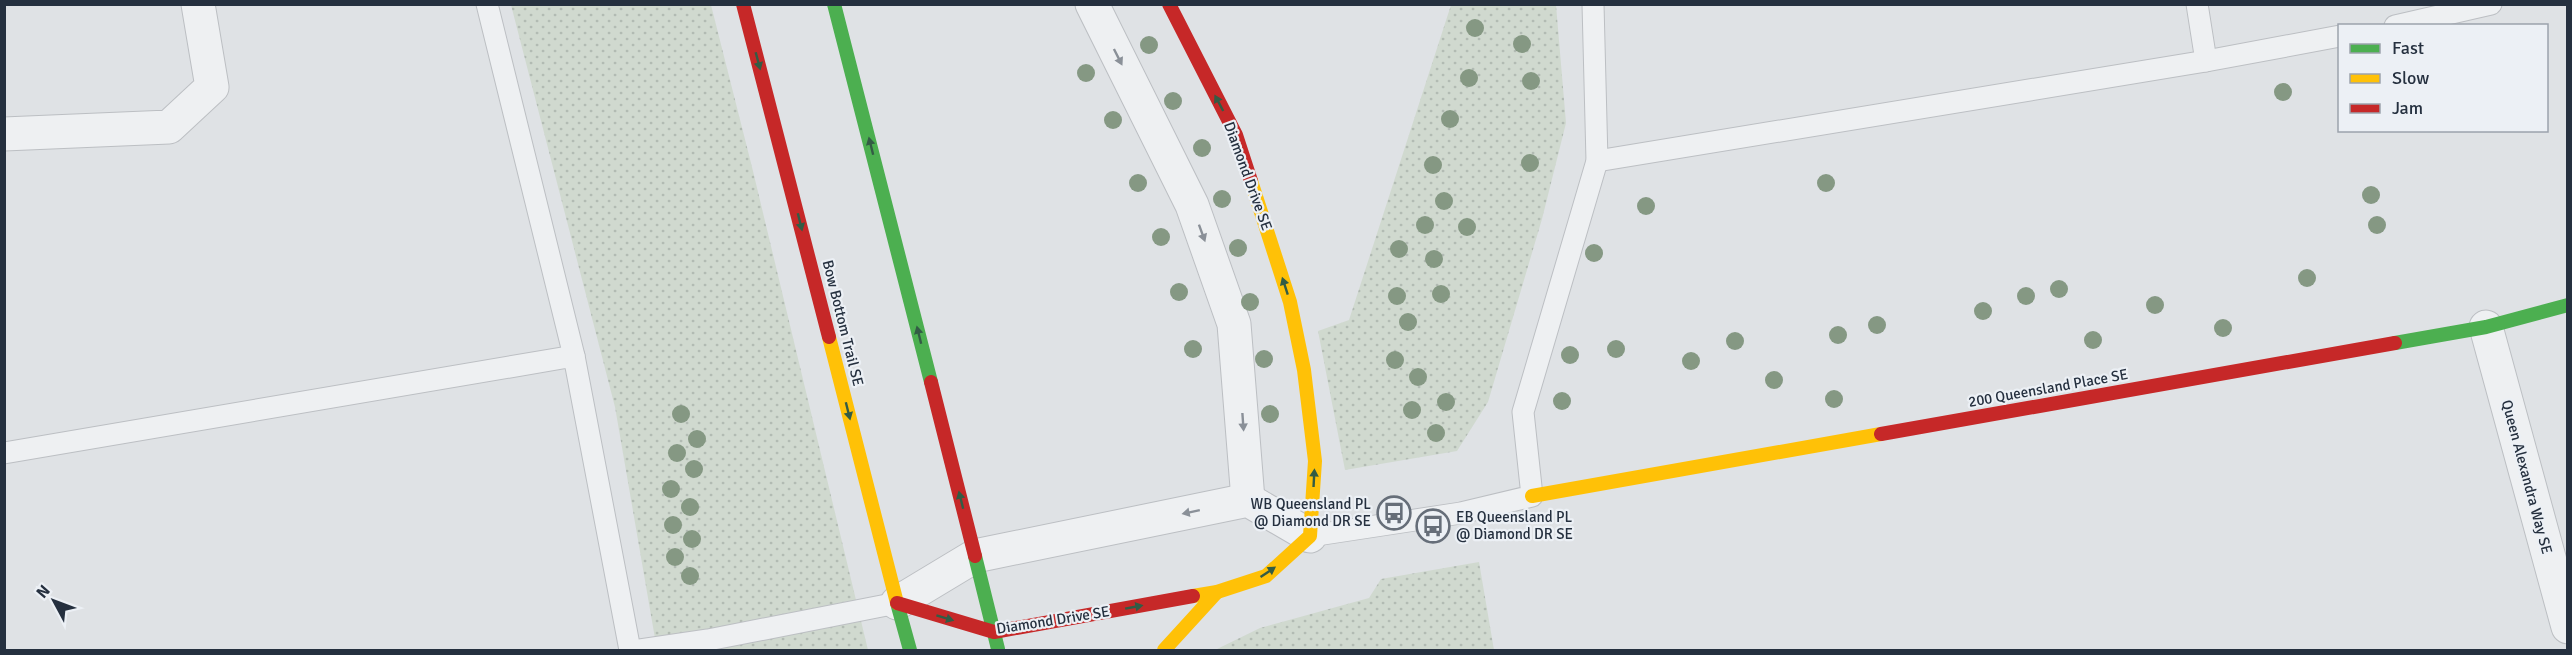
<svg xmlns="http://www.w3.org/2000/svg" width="2572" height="655" font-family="Signika,sans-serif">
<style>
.park{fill:url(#park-dots)}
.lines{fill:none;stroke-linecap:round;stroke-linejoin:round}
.lane-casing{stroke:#bcbfc3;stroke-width:23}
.street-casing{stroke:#bcbfc3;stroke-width:35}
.lane{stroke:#eef0f2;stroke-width:21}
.street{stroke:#eef0f2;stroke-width:33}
.fast{stroke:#4caf50;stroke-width:14}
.slow{stroke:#ffc107;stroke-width:14}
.jam{stroke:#c62828;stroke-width:14}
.tree{fill:#859883}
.oneway{fill:#8a9098}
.oneway2{fill:#335c45}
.labels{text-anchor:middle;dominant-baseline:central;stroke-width:4.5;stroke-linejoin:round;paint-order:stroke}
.street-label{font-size:15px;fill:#25303f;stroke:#ecf0f5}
.poi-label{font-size:15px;fill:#25303f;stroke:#ecf0f5;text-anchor:end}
</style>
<defs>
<pattern id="park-dots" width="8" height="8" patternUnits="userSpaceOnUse" patternTransform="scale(1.5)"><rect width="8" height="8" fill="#d0d9cf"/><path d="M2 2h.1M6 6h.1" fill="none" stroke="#b2bbb3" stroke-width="1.8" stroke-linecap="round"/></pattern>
</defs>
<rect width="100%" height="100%" fill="#dfe2e5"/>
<g class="park">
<path d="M 511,5 L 711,5 L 752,167 L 868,650 L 657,650 L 615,407 Z"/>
<path d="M 1451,5 L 1556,5 L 1566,123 L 1542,219 L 1488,402 L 1457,451 L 1345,470 L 1318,331 L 1349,320 Z"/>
<path d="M 1479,562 L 1494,650 L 1215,650 L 1260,628 L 1369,598 L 1381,579 Z"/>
</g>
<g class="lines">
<g class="lane-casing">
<g id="lane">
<path d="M 487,4 L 574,356"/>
<path d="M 2197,4 L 2206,61"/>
<path d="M 2395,26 L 2491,4"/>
<path d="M 1597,161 L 2206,61 L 2340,36"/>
<path d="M 4,453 L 574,356 L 630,650"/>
<path d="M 1310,536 L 1461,513 L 1532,496 L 1523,412 L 1597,161 L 1593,4"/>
<path d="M 640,650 L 708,640 L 897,603"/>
</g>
</g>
<g class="street-casing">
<g id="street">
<path d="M 1092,4 L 1192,205 L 1234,324 L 1248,500"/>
<path d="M 4,134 L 169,127 L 212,87 L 198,4"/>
<path d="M 2486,327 L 2568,627"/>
<path d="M 897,603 L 975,556 L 1248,500 L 1310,536"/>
</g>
</g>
<use href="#lane" class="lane"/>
<use href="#street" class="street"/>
<g class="fast">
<path d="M 834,4 L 931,382"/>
<path d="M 2395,343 L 2486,327 L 2568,305"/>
<path d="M 975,556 L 998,649"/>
<path d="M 897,603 L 910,650"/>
</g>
<g class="slow">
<path d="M 829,337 L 897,603"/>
<path d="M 1532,496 L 1881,434"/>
<path d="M 1193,596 L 1217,592 L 1266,576 L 1310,536 L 1315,461 L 1304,370 L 1290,302 L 1251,181"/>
<path d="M 1164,650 L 1217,592"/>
</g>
<g class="jam">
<path d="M 743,4 L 829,337"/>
<path d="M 1169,4 L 1236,135 L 1251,181"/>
<path d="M 931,382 L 975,556"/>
<path d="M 1881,434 L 2395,343"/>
<path d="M 897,603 L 994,632 L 1193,596"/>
</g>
</g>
<g class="tree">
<circle cx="1475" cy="28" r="9"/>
<circle cx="1522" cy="44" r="9"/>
<circle cx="1149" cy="45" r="9"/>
<circle cx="1086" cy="73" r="9"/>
<circle cx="1469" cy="78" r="9"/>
<circle cx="1531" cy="81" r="9"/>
<circle cx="2283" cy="92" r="9"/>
<circle cx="1173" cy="101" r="9"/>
<circle cx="1450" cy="119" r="9"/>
<circle cx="1113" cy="120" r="9"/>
<circle cx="1202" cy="148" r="9"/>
<circle cx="1530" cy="163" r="9"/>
<circle cx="1433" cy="165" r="9"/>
<circle cx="1138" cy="183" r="9"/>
<circle cx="1826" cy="183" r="9"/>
<circle cx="2371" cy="195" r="9"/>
<circle cx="1222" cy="199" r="9"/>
<circle cx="1444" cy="201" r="9"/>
<circle cx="1646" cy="206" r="9"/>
<circle cx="1425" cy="225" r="9"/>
<circle cx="2377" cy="225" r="9"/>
<circle cx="1467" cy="227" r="9"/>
<circle cx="1161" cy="237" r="9"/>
<circle cx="1238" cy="248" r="9"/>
<circle cx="1399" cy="249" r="9"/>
<circle cx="1594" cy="253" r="9"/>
<circle cx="1434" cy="259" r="9"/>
<circle cx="2307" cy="278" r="9"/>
<circle cx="2059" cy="289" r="9"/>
<circle cx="1179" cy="292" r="9"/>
<circle cx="1441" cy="294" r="9"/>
<circle cx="1397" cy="296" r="9"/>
<circle cx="2026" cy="296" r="9"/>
<circle cx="1250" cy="302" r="9"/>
<circle cx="2155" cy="305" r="9"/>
<circle cx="1983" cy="311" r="9"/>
<circle cx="1408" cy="322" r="9"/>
<circle cx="1877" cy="325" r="9"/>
<circle cx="2223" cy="328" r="9"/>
<circle cx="1838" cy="335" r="9"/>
<circle cx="2093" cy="340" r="9"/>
<circle cx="1735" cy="341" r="9"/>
<circle cx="1193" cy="349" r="9"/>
<circle cx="1616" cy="349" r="9"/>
<circle cx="1570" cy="355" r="9"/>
<circle cx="1264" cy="359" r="9"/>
<circle cx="1395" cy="360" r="9"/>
<circle cx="1691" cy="361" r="9"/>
<circle cx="1418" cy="377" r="9"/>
<circle cx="1774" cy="380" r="9"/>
<circle cx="1834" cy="399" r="9"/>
<circle cx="1562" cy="401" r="9"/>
<circle cx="1446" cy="402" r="9"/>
<circle cx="1412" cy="410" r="9"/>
<circle cx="681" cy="414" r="9"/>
<circle cx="1270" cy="414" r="9"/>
<circle cx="1436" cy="433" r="9"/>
<circle cx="697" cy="439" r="9"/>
<circle cx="677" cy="453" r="9"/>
<circle cx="694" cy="469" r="9"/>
<circle cx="671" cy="489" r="9"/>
<circle cx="690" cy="507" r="9"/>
<circle cx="673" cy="525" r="9"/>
<circle cx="692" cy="539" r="9"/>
<circle cx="675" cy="557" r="9"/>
<circle cx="690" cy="576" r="9"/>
</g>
<defs><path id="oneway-solid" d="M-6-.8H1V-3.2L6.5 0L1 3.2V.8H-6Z" transform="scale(1.5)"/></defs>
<g class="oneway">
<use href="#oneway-solid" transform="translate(1118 57) rotate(63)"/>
<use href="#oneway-solid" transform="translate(1202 233) rotate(70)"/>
<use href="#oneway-solid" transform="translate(1243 422) rotate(86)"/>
<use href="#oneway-solid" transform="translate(1191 512) rotate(168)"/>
</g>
<g class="oneway2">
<use href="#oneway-solid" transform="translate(758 61) rotate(75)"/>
<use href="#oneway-solid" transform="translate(1219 103) rotate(-118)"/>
<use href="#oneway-solid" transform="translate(871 146) rotate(-104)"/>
<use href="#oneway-solid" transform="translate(800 222) rotate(76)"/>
<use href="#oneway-solid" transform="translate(1285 286) rotate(-108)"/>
<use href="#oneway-solid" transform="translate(919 335) rotate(-104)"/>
<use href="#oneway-solid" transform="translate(848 411) rotate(76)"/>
<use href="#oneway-solid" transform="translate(1314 478) rotate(-87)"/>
<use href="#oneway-solid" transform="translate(961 500) rotate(-104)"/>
<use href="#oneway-solid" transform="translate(1268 572) rotate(-34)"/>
<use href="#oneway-solid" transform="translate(1134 607) rotate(-10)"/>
<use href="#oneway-solid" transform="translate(945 618) rotate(17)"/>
</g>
<defs>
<g id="bus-ring" transform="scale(1.725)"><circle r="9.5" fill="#ecf0f5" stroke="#666e79" stroke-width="1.5"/><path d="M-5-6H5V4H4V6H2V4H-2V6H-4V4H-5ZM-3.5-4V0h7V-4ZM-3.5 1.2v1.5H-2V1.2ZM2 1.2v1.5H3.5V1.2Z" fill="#666e79"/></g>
</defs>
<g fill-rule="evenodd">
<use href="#bus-ring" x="1394" y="513"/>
<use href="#bus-ring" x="1433" y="526"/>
</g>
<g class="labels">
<g class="street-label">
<text transform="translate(1248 176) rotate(70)">Diamond Drive SE</text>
<text transform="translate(843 323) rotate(76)">Bow Bottom Trail SE</text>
<text transform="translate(2048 388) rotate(-10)">200 Queensland Place SE</text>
<text transform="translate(2527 477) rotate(75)">Queen Alexandra Way SE</text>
<text transform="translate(1053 620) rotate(-9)">Diamond Drive SE</text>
</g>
<g class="poi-label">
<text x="1371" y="504">WB Queensland PL<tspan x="1371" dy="17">@ Diamond DR SE</tspan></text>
<text x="1456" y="517" text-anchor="start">EB Queensland PL<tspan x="1456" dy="17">@ Diamond DR SE</tspan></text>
</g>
</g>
<rect width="2572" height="655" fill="none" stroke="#25303f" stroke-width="12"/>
<rect x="2338" y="24" width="210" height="108" fill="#ecf0f5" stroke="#9ca3ac" stroke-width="1.5"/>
<rect x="2350" y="44" width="30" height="9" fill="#4caf50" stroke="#9ca3ac" stroke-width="1.5"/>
<text x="2392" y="54" font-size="18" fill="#25303f">Fast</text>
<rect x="2350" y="74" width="30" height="9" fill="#ffc107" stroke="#9ca3ac" stroke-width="1.5"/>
<text x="2392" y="84" font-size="18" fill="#25303f">Slow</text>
<rect x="2350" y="104" width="30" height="9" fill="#c62828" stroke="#9ca3ac" stroke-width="1.5"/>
<text x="2392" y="114" font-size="18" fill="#25303f">Jam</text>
<g transform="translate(54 601) rotate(311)" stroke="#ecf0f5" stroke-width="4.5" paint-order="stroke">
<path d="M0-4.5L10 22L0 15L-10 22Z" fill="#25303f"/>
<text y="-9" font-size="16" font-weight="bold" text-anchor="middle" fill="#25303f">N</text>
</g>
</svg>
